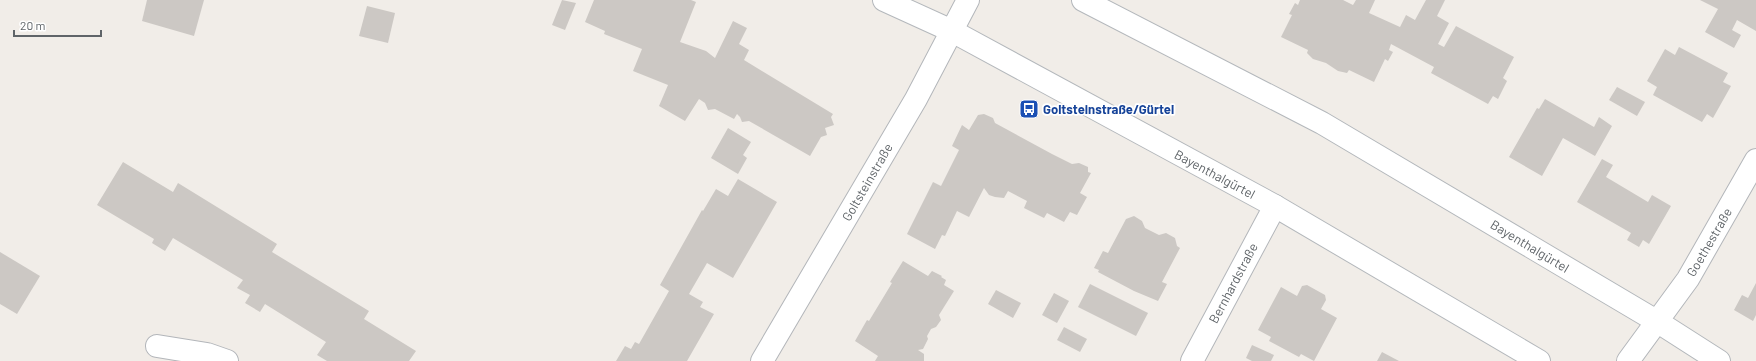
<svg xmlns="http://www.w3.org/2000/svg" width="1756" height="361" font-family="Barlow,sans-serif">
<style>
.building{fill:#ccc8c4}
.lines{fill:none;stroke-linecap:round;stroke-linejoin:round}
.street-casing{stroke:#b3b6ba;stroke-width:24}
.secondary-casing{stroke:#b4b8bc;stroke-width:24}
.street{stroke:#fff;stroke-width:22}
.secondary{stroke:#fff;stroke-width:22}
.labels{text-anchor:middle;dominant-baseline:central;stroke-width:3.5;stroke-linejoin:round;paint-order:stroke}
.transit-label{font-size:13px;font-weight:bold;fill:#164399;stroke:#fff;text-anchor:start}
.street-label{font-size:13px;fill:#5f6468;stroke:#fff}
</style>
<rect width="100%" height="100%" fill="#f1ede8"/>
<g class="building">
<path d="M 147,0 L 204,0 L 194,36 L 142,21 Z"/>
<path d="M 562,0 L 576,3 L 565,30 L 552,25 Z"/>
<path d="M 594,0 L 691,0 L 696,2 L 680,42 L 706,51 L 715,58 L 733,21 L 747,28 L 739,44 L 749,50 L 744,60 L 833,114 L 831,117 L 834,125 L 825,128 L 827,135 L 821,137 L 810,156 L 749,121 L 742,122 L 740,117 L 737,114 L 734,119 L 715,109 L 708,110 L 705,103 L 699,99 L 685,121 L 659,106 L 668,85 L 633,71 L 642,49 L 604,34 L 605,31 L 585,22 Z"/>
<path d="M 1300,0 L 1343,0 L 1353,5 L 1356,0 L 1375,0 L 1369,13 L 1400,27 L 1406,15 L 1415,20 L 1426,0 L 1445,0 L 1437,16 L 1449,23 L 1438,44 L 1444,47 L 1456,26 L 1514,57 L 1503,78 L 1507,81 L 1498,99 L 1493,96 L 1488,104 L 1431,73 L 1434,67 L 1391,44 L 1389,50 L 1393,52 L 1388,61 L 1385,59 L 1374,82 L 1349,70 L 1347,73 L 1338,71 L 1326,63 L 1313,59 L 1307,53 L 1308,50 L 1281,37 L 1292,15 L 1289,14 L 1295,3 L 1298,5 Z"/>
<path d="M 1700,0 L 1756,0 L 1756,31 L 1737,20 L 1732,30 L 1741,35 L 1734,48 L 1705,32 L 1718,9 Z"/>
<path d="M 367,6 L 395,13 L 388,43 L 359,36 Z"/>
<path d="M 1679,47 L 1728,73 L 1723,82 L 1731,86 L 1713,118 L 1707,114 L 1702,122 L 1653,95 L 1657,87 L 1647,81 L 1665,49 L 1675,55 Z"/>
<path d="M 1617,87 L 1645,102 L 1637,116 L 1609,100 Z"/>
<path d="M 1545,99 L 1594,127 L 1599,117 L 1612,126 L 1595,156 L 1563,138 L 1542,176 L 1509,157 L 1537,108 L 1539,109 Z"/>
<path d="M 984,114 L 993,118 L 995,123 L 1052,154 L 1072,164 L 1079,163 L 1088,167 L 1088,172 L 1091,173 L 1080,193 L 1087,197 L 1077,215 L 1070,212 L 1064,222 L 1047,213 L 1044,218 L 1024,208 L 1027,201 L 1008,191 L 1004,198 L 995,197 L 989,195 L 984,188 L 969,217 L 957,211 L 945,236 L 942,235 L 935,249 L 907,234 L 933,182 L 941,186 L 959,150 L 952,146 L 962,125 L 969,130 L 978,115 Z"/>
<path d="M 728,128 L 751,142 L 743,155 L 747,158 L 738,174 L 711,158 Z"/>
<path d="M 1602,159 L 1613,165 L 1606,177 L 1648,202 L 1652,195 L 1671,206 L 1649,244 L 1643,240 L 1639,247 L 1627,240 L 1631,233 L 1577,202 Z"/>
<path d="M 123,162 L 173,192 L 178,183 L 277,244 L 272,252 L 369,311 L 364,319 L 416,351 L 409,361 L 327,361 L 317,355 L 326,342 L 265,304 L 260,312 L 245,303 L 250,295 L 237,288 L 243,280 L 173,238 L 165,251 L 152,243 L 154,239 L 97,205 Z"/>
<path d="M 738,179 L 777,202 L 733,278 L 707,263 L 689,294 L 703,302 L 700,307 L 714,314 L 687,361 L 616,361 L 625,346 L 631,349 L 635,342 L 639,344 L 669,291 L 660,285 L 702,210 L 703,211 L 716,189 L 728,196 Z"/>
<path d="M 1134,216 L 1142,221 L 1145,228 L 1159,235 L 1166,233 L 1175,238 L 1177,246 L 1180,248 L 1162,282 L 1167,284 L 1158,301 L 1134,291 L 1098,272 L 1099,270 L 1094,268 L 1103,251 L 1108,253 L 1126,219 Z"/>
<path d="M 0,252 L 40,276 L 17,314 L 0,304 Z"/>
<path d="M 903,261 L 928,276 L 932,271 L 942,276 L 941,277 L 946,280 L 944,285 L 954,291 L 939,315 L 941,320 L 936,327 L 931,329 L 927,336 L 928,339 L 923,349 L 918,350 L 924,354 L 924,361 L 875,361 L 878,356 L 855,341 L 867,320 L 869,321 L 892,283 L 890,282 Z"/>
<path d="M 1756,283 L 1756,315 L 1753,321 L 1734,310 L 1742,295 L 1748,298 Z"/>
<path d="M 1090,284 L 1148,313 L 1136,336 L 1078,307 Z"/>
<path d="M 1307,285 L 1325,295 L 1326,300 L 1321,309 L 1337,318 L 1314,361 L 1301,354 L 1299,357 L 1269,341 L 1271,337 L 1258,330 L 1281,287 L 1297,296 L 1302,286 Z"/>
<path d="M 996,290 L 1021,303 L 1013,318 L 988,304 Z"/>
<path d="M 1054,293 L 1069,301 L 1057,323 L 1042,315 Z"/>
<path d="M 1064,327 L 1087,339 L 1080,352 L 1057,340 Z"/>
<path d="M 1252,345 L 1274,355 L 1271,361 L 1252,361 L 1246,358 Z"/>
<path d="M 1382,352 L 1399,361 L 1377,361 Z"/>
</g>
<g class="lines">
<g class="street-casing">
<g id="street">
<path d="M 157,346 L 207,354 L 227,361"/>
<path d="M 762,361 L 916,99 L 968,0"/>
<path d="M 1192,361 L 1275,206"/>
<path d="M 1628,361 L 1688,279 L 1756,160"/>
</g>
</g>
<g class="secondary-casing">
<g id="secondary">
<path d="M 884,0 L 952,31 L 1275,206 L 1539,361"/>
<path d="M 1083,0 L 1322,123 L 1658,322 L 1719,361"/>
</g>
</g>
<use href="#street" class="street"/>
<use href="#secondary" class="secondary"/>
</g>
<defs>
<g id="bus-square" transform="scale(1)"><rect x="-9" y="-9" width="18" height="18" rx="4" fill="#1a4fb4" stroke="#fff"/><path d="M-5-6H5V4H4V6H2V4H-2V6H-4V4H-5ZM-3.5-4V0h7V-4ZM-3.5 1.2v1.5H-2V1.2ZM2 1.2v1.5H3.5V1.2Z" fill="#fff"/></g>
</defs>
<g fill-rule="evenodd">
<use href="#bus-square" x="1029" y="109"/>
</g>
<g class="labels">
<g class="transit-label">
<text x="1043" y="109">Goltsteinstraße/Gürtel</text>
</g>
<g class="street-label">
<text transform="translate(1215 174) rotate(28)">Bayenthalgürtel</text>
<text transform="translate(867 182) rotate(-60)">Goltsteinstraße</text>
<text transform="translate(1709 242) rotate(-60)">Goethestraße</text>
<text transform="translate(1530 246) rotate(31)">Bayenthalgürtel</text>
<text transform="translate(1233 283) rotate(-62)">Bernhardstraße</text>
</g>
</g>
<path d="M14 30v6h87v-6" fill="none" stroke="#5f6468" stroke-width="2"/>
<text x="20" y="30" font-size="12" fill="#5f6468" stroke="#ffffff" stroke-width="3" paint-order="stroke">20 m</text>
</svg>
